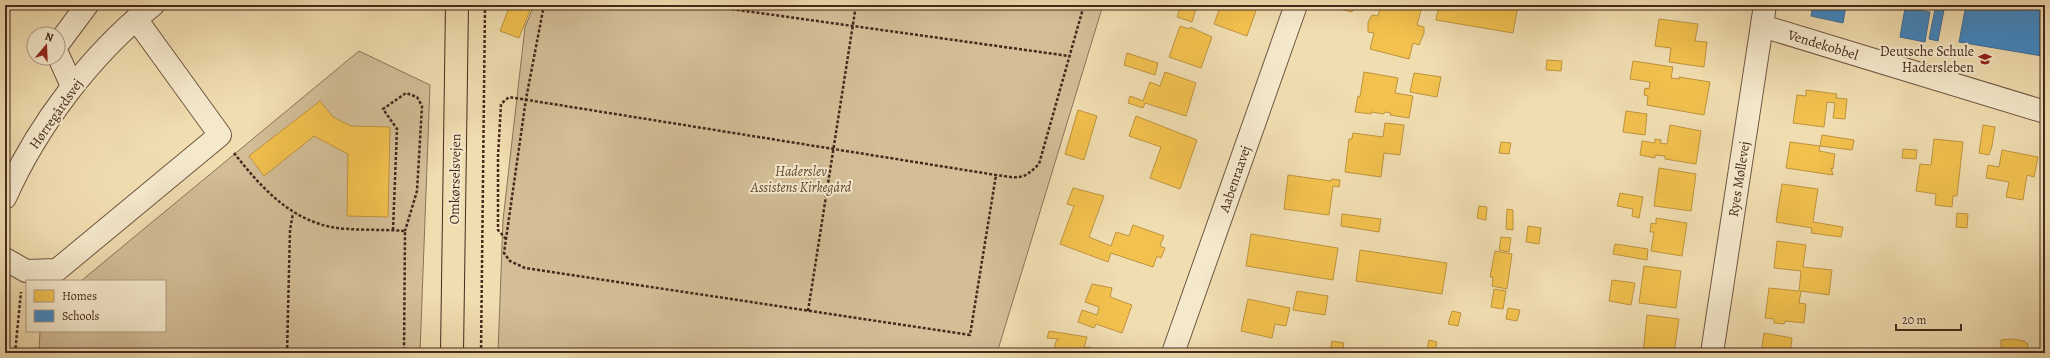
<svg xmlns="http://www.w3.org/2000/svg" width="2050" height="358" font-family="Alegreya,serif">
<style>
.green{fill:#d3be97;stroke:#8c745a}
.homes{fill:#f2c14e;stroke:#be933f}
.schools{fill:#3f88c5;stroke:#416c93}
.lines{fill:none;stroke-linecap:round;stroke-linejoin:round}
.minor-casing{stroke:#705642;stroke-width:24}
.major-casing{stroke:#46291d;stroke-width:24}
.path{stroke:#46291d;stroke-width:2.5;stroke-dasharray:3 2;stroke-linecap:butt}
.minor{stroke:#f5e9cc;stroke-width:22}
.major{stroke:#f0ddb0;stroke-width:22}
.labels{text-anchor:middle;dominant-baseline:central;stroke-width:4;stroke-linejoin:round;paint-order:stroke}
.street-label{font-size:14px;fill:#46291d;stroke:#f5e9cc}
.poi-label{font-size:14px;fill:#46291d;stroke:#f5e9cc;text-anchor:end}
.park-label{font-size:14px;font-style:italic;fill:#624735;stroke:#f5e9cc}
</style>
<rect width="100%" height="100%" fill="#f0ddb0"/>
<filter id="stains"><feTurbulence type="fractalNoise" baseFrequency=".005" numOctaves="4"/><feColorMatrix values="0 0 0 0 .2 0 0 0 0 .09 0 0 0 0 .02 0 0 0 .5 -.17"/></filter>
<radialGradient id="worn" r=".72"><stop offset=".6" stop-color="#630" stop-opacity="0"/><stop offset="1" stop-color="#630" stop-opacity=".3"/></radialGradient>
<g class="green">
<path d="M 534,5 L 1103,5 L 997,353 L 498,353 L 503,220 L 525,27 Z"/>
<path d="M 359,51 L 430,85 L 420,353 L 39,353 L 40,331 L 165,331 L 165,281 L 81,281 Z"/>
</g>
<g class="homes">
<path d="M 510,5 L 532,5 L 519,38 L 500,31 Z"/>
<path d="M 1181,5 L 1197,5 L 1192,22 L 1177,17 Z"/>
<path d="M 1215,5 L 1258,5 L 1247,36 L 1214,24 L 1220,7 Z"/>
<path d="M 1336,5 L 1354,5 L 1352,12 L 1336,8 Z"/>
<path d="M 1381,5 L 1399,5 L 1421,10 L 1417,25 L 1424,27 L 1424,33 L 1419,45 L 1413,43 L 1409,59 L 1370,49 L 1374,33 L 1368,32 L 1368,22 L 1372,15 L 1378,16 Z"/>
<path d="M 1439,5 L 1518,5 L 1513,33 L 1436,20 Z"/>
<path d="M 1659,19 L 1698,24 L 1695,41 L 1707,42 L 1704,67 L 1669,62 L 1671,48 L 1655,46 Z"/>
<path d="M 1180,26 L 1189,29 L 1190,27 L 1212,37 L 1201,68 L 1169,57 Z"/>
<path d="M 1127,53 L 1158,63 L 1155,75 L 1124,65 Z"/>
<path d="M 1547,60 L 1562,61 L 1561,71 L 1546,70 Z"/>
<path d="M 1633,61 L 1673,67 L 1671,78 L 1679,79 L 1679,77 L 1710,82 L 1704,115 L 1647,105 L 1648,96 L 1644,95 L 1645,88 L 1649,89 L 1650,82 L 1630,79 Z"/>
<path d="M 1165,72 L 1196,83 L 1186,116 L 1145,103 L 1143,108 L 1128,103 L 1130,96 L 1143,101 L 1150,82 L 1160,86 Z"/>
<path d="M 1364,72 L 1398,78 L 1395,93 L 1413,96 L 1409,118 L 1390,115 L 1391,113 L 1385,112 L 1384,114 L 1371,112 L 1371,114 L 1355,112 L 1358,96 L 1360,97 Z"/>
<path d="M 1414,73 L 1441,77 L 1437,97 L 1410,92 Z"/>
<path d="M 1806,90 L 1837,94 L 1836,98 L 1847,99 L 1845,119 L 1833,118 L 1835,103 L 1827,102 L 1824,127 L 1793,123 L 1797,95 L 1806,96 Z"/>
<path d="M 320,101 L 333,117 L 351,126 L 390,127 L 388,217 L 347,216 L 348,154 L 314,136 L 264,176 L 249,156 Z"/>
<path d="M 1078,110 L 1097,116 L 1084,160 L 1065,154 Z"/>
<path d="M 1626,111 L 1647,114 L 1645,135 L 1623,132 Z"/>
<path d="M 1136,116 L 1197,140 L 1180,189 L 1150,178 L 1161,147 L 1129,136 Z"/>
<path d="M 1385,123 L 1404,125 L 1400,155 L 1384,153 L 1381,177 L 1345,172 L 1349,139 L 1352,139 L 1353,133 L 1383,137 Z"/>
<path d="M 1670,125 L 1701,131 L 1696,164 L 1665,159 L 1665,156 L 1655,155 L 1655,158 L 1640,155 L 1642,141 L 1655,143 L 1655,139 L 1661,140 L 1660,143 L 1667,144 Z"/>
<path d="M 1983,125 L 1995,127 L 1992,146 L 1989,155 L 1979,153 Z"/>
<path d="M 1822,135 L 1854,140 L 1852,150 L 1820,146 Z"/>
<path d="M 1934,139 L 1963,142 L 1957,196 L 1953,196 L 1952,207 L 1935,205 L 1936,194 L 1916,191 L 1920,164 L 1931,165 Z"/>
<path d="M 1501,142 L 1511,143 L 1509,154 L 1499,153 Z"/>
<path d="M 1790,142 L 1820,146 L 1819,151 L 1835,154 L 1833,169 L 1831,168 L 1833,175 L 1786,168 Z"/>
<path d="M 1903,149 L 1917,150 L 1916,159 L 1902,158 Z"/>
<path d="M 2002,150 L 2038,157 L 2034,177 L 2027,175 L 2023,200 L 2006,197 L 2009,182 L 1986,178 L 1988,165 L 1999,167 Z"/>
<path d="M 1659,168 L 1696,174 L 1691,211 L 1654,206 Z"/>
<path d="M 1288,175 L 1331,181 L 1332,179 L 1340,180 L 1339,187 L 1333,186 L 1329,215 L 1284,209 Z"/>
<path d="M 1782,184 L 1818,189 L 1813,222 L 1843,227 L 1841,237 L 1811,233 L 1812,228 L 1776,222 Z"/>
<path d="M 1073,188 L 1104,196 L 1089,237 L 1111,246 L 1116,232 L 1129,236 L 1133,225 L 1164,236 L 1160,246 L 1165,248 L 1161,258 L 1157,256 L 1153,267 L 1111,253 L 1108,262 L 1060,244 L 1074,206 L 1067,204 Z"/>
<path d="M 1620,193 L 1643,197 L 1639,218 L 1632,216 L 1633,209 L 1617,206 Z"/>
<path d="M 1479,206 L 1487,207 L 1486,220 L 1477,218 Z"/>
<path d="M 1507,209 L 1513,210 L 1513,230 L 1506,229 Z"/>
<path d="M 1957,213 L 1968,214 L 1967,228 L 1956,227 Z"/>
<path d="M 1342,214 L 1381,219 L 1379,232 L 1341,226 Z"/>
<path d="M 1656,218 L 1687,223 L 1682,256 L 1651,251 L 1654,232 L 1650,232 L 1651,223 L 1656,224 Z"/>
<path d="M 1528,226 L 1541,228 L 1539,244 L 1526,242 Z"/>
<path d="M 1251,234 L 1338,248 L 1333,280 L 1246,266 Z"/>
<path d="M 1501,237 L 1511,238 L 1509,252 L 1499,250 Z"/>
<path d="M 1777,241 L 1806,245 L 1803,267 L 1832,270 L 1829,295 L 1801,291 L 1799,303 L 1806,304 L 1804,323 L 1785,321 L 1784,324 L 1774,323 L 1774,319 L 1765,318 L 1769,288 L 1799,291 L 1801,271 L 1774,268 Z"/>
<path d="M 1615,244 L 1648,249 L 1647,260 L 1613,254 Z"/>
<path d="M 1360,250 L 1447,263 L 1442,294 L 1356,281 Z"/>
<path d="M 1495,251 L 1512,254 L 1507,289 L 1492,286 L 1493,277 L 1490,277 Z"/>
<path d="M 1644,266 L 1681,271 L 1676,308 L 1639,303 Z"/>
<path d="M 1612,280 L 1635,283 L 1631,305 L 1609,301 Z"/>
<path d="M 1092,284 L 1112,288 L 1110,297 L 1132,305 L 1122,333 L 1096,324 L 1094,328 L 1078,322 L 1082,310 L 1097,315 L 1099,307 L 1085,302 Z"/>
<path d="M 1494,289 L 1506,291 L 1503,309 L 1491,307 Z"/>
<path d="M 1297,291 L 1328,296 L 1325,315 L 1293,310 Z"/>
<path d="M 1248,299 L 1290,308 L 1286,326 L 1275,324 L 1272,338 L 1241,331 Z"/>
<path d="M 1508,308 L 1520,310 L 1517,321 L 1506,319 Z"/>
<path d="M 1452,311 L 1461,313 L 1458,326 L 1448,324 Z"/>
<path d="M 1647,315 L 1679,319 L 1674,353 L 1643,353 Z"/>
<path d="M 1049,331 L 1087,337 L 1084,348 L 1088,347 L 1108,353 L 1053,353 L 1056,341 L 1059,339 L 1047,338 Z"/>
<path d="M 1764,333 L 1792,338 L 1790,353 L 1761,353 Z"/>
<path d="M 2013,339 L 2024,341 L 2028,344 L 2027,351 L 2023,353 L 2012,352 L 2001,347 L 2001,340 Z"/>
<path d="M 1429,340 L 1437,342 L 1435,353 L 1426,353 Z"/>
<path d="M 1332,341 L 1344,343 L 1342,353 L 1330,353 Z"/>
</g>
<g class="schools">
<path d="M 1813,5 L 1846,5 L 1843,23 L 1811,16 Z"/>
<path d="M 1966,5 L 2045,5 L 2045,41 L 2042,56 L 1959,42 Z"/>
<path d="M 1905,8 L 1930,12 L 1925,42 L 1900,37 Z"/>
<path d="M 1935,9 L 1944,10 L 1938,41 L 1929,39 Z"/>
</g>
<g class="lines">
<g class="minor-casing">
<g id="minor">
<path d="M 1762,26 L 2045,112"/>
<path d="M 58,44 L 87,5"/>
<path d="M 58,55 L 72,86"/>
<path d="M 5,198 C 37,126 91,54 153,5"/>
<path d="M 5,259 L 26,271 L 57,270 L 220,135 L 136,19"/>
<path d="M 1173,353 L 1296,5"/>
<path d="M 1712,353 L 1765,5"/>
</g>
</g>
<g class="major-casing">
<path id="major" d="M 452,353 L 457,5"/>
</g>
<g class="path">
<path d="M 544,5 L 526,99 L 504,253 L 510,261 L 525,268 L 970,335 L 996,175"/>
<path d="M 702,5 L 1069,56"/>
<path d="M 234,153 C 260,186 288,218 331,227 C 353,231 382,229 405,231 L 404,353"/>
<path d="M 393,230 L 397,129 L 383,109 L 406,93 L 417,97 L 422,106 L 417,191 L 405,231"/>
<path d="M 506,239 L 498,230 L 498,156 L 501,104 L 509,97 L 996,175 C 1019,178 1022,181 1039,164 L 1084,5"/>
<path d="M 808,311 L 856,5"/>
<path d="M 15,353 L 21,292"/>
<path d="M 287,353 L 290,230 L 293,213"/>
<path d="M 481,353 L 485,5"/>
</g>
<use href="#minor" class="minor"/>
<use href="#major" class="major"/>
</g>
<defs>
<g id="school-bare" transform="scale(1.08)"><path d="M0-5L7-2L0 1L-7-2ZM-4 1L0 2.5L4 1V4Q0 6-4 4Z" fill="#8f2418" stroke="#f5e9cc" stroke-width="2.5" paint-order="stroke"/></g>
</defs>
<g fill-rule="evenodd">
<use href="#school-bare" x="1985" y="59"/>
</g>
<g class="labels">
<g class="street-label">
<text transform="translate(1823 45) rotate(17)">Vendekobbel</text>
<text transform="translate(56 114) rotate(-55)">Hørregårdsvej</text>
<text transform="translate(455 179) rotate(-89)">Omkørselsvejen</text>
<text transform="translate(1235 179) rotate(-71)">Aabenraavej</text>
<text transform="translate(1739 179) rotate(-81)">Ryes Møllevej</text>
</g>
<g class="poi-label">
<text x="1974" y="51">Deutsche Schule<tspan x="1974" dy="16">Hadersleben</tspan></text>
</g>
<g class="park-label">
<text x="801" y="171">Haderslev<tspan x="801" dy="16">Assistens Kirkegård</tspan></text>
</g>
</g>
<rect width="2050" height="358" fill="none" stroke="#f0ddb0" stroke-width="20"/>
<rect x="6" y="6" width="2038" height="346" fill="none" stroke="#46291d" stroke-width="2"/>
<rect x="10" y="10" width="2030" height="338" fill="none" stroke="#46291d"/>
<rect x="26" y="280" width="140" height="52" fill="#f5e9cc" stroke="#af9c86"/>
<rect x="34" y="290" width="20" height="12" fill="#f2c14e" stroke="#af9c86"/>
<text x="62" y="300" font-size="12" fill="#46291d">Homes</text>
<rect x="34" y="310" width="20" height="12" fill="#3f88c5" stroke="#af9c86"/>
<text x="62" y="320" font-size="12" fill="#46291d">Schools</text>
<g transform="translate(46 46) rotate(19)"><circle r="19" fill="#f5e9cc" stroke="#af9c86"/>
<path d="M0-3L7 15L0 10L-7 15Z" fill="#8f2418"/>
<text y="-6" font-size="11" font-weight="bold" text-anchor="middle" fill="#46291d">N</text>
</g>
<path d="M1896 324v6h65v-6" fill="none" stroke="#46291d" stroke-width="2"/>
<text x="1902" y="324" font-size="12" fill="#46291d" stroke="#f5e9cc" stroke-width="3" paint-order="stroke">20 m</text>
<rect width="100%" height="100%" filter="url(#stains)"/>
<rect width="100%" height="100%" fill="url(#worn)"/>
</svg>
